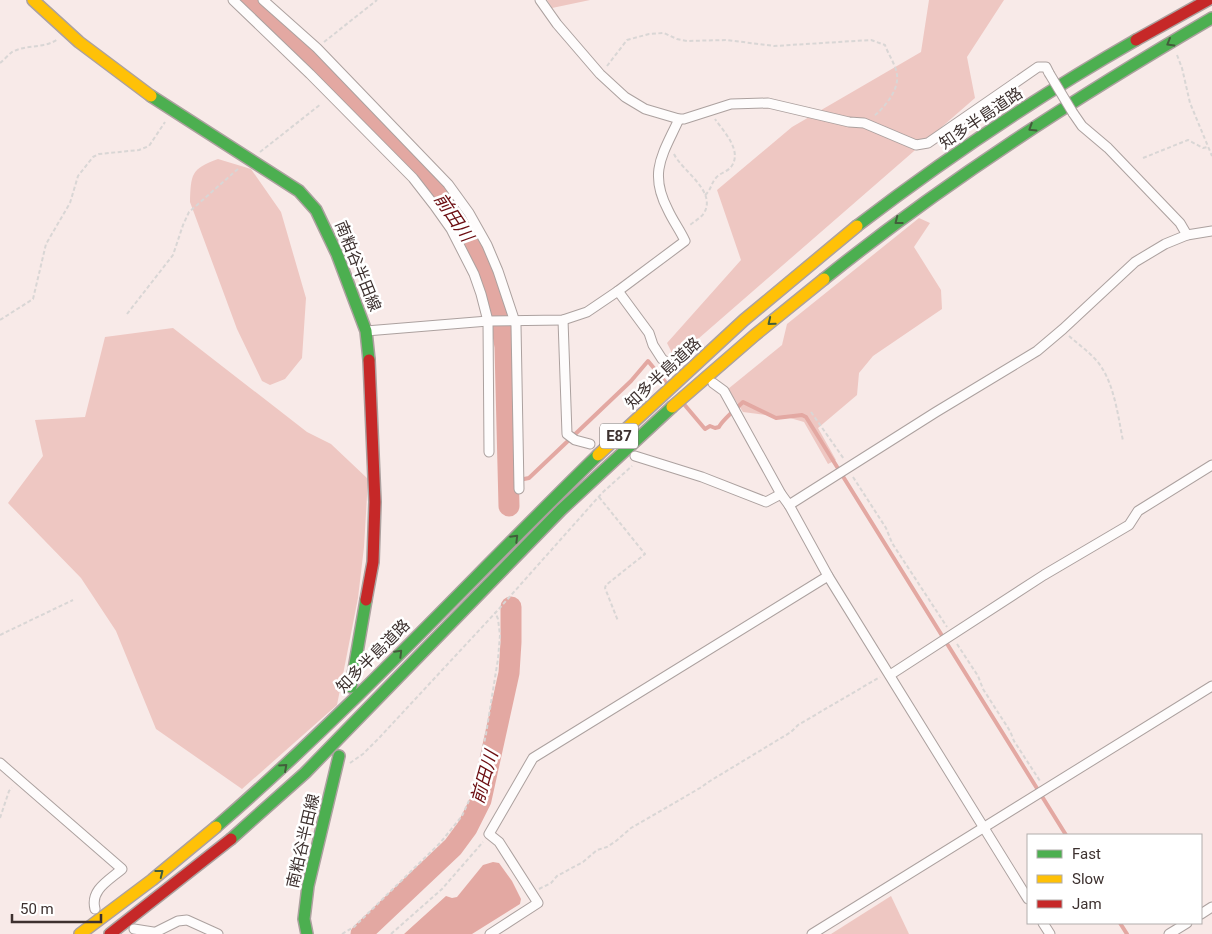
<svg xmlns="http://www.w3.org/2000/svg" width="1212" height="934" font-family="Roboto,'Noto Sans JP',sans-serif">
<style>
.green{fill:#eec7c2}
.water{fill:#e3a8a2}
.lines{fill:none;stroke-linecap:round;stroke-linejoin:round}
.stream{stroke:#e3a8a2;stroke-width:4}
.river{stroke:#e3a8a2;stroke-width:21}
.street-casing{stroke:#aca19f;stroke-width:11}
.fast-casing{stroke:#aca19f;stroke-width:14}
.slow-casing{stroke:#aca19f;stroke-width:14}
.jam-casing{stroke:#aca19f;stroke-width:14}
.path{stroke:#d9d6d5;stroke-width:2;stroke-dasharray:4 2.5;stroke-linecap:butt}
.street{stroke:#fefcfc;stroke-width:9}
.fast{stroke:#4caf50;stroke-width:11}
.slow{stroke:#ffc107;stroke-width:11}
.jam{stroke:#c62828;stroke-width:11}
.street-bridge-casing{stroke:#aca19f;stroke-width:11;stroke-linecap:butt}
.street-bridge{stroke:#fefcfc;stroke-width:9}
.oneway{stroke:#425d3b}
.labels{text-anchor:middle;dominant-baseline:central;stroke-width:5;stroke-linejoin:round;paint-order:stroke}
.shield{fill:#fff;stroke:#776f6d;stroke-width:1}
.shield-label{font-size:15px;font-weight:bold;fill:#3d312f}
.street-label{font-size:16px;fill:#3d312f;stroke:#fff}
.water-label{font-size:18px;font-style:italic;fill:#6c0d11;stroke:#fff}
</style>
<rect width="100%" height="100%" fill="#f8eae8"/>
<g class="green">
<path d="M 547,0 L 590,0 L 552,8 Z"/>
<path d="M 929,0 L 1004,0 L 967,57 L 975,98 L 675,359 L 667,343 L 741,260 L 717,190 L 792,127 L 921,52 Z"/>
<path d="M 218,159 L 251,169 L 281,212 L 306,298 L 302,358 L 285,379 L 270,385 L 262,381 L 237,329 L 190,202 C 191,174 191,169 218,159 Z"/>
<path d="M 919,218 L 930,223 L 914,247 L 941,290 L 942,309 L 873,356 L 859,373 L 857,395 L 818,428 L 836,460 L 828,464 L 804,422 L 790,418 L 743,412 L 728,389 L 782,345 L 787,324 Z"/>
<path d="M 173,328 L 307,432 L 331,444 L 368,479 L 364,547 L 358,598 L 337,705 L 242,789 L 156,729 L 116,631 L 81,578 L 8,503 L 43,456 L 35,420 L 85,417 L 105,337 Z"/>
<path d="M 891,896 L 909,934 L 831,934 Z"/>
</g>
<path class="water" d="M 493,862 L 499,863 L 512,881 L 521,899 L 520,904 L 472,934 L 404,934 L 446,896 L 452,898 L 457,897 L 483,865 Z"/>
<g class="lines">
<g class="stream">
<path d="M 683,403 L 705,429 L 710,426 L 715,428 L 719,427 C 722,420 737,408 743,402 L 776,418 L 802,415 L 806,417 L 1066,835"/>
<path d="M 524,479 L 529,478 L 631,381 L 648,361 L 667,384"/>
<path d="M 1120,923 L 1127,934"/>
</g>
<g class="river">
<path d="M 248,0 L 266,18 L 299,48 L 425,176 L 444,199 L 462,224 L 476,252 L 489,279 L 500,315 L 505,347 L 509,506"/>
<path d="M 361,934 L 453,847 L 467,828 L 481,800 L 509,673 L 511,642 L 511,607"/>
</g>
<g class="street-casing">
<g id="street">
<path d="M 233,0 L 310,74 L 413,178 L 434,205 L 451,229 L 474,274 L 481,294 L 488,321 L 489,452"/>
<path d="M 263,0 L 317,48 L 448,184 L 469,213 L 487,245 L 498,271 L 516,325 L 519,489"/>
<path d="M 540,0 L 557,24 L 600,74 L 625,97 L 645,109 L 679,119 L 684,119 L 731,104 L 768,103 L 849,122 L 864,123 L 916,145 L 928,143 L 1038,67 L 1046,67 L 1049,73"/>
<path d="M 1073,113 L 1082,126 L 1108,148 L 1180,223 L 1187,235"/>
<path d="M 618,291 L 649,333 L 653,345 L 662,359 L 672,366"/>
<path d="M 563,320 L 567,434 L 575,440 L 590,444"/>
<path d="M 366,331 L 488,321 L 563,320 L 587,312 L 618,291 L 685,241 C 680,230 673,221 668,210 C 648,172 663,154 679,119"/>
<path d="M 713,383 L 724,391 L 781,494 L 789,505 L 828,576 L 1028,899"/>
<path d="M 635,456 L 702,477 L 766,502 L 781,494"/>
<path d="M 789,505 L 936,412 L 1037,351 L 1063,329 L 1135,262 L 1165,244 L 1187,235 L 1212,231"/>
<path d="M 890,675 L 1044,575 L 1129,525 L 1138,511 L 1212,465"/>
<path d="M 0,763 L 122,869 C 108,881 90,890 95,909"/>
<path d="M 1201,914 L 1212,907"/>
<path d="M 1043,923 L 1050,934"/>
<path d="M 134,929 L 153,932"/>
<path d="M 152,934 L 178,921 L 187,920 L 218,934"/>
<path d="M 490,934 L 538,903 L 499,842 L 489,834 L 533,758 L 828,576"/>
<path d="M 812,934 L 1212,686"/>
<path d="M 1169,934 L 1187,923"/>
</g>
</g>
<g class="fast-casing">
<g id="fast">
<path d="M 151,96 L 299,191 L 316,210 L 337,254 L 366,331 L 369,360"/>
<path d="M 857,226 C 946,158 1038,96 1136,40"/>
<path d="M 824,279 C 946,181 1077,97 1212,18"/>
<path d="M 351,687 L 366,600"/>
<path d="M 216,827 C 350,711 471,579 598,455"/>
<path d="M 231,839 L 305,773 L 561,510 L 672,407"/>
<path d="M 307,934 L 304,919 L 308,886 L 339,756"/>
</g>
</g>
<g class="slow-casing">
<g id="slow">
<path d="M 33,0 L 79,42 L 151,96"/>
<path d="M 672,407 L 755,335 L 824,279"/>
<path d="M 598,455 L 744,320 L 857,226"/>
<path d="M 80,934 L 152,880 L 216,827"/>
</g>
</g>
<g class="jam-casing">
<g id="jam">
<path d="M 1136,40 L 1208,0"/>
<path d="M 366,600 L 373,562 L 375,502 L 369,360"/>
<path d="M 110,934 L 231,839"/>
</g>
</g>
<g class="path">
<path d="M 324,42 L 377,0"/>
<path d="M 1177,55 L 1182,68 L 1190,103 L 1212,156"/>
<path d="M 0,63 C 4,60 8,55 12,52 C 27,44 44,49 58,39"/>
<path d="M 607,66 L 627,40 L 649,34 L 664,33 L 677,39 L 687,41 L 727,40 L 774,46 L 871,40 L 885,45 C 888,54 896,65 897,75 C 899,90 885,107 874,116"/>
<path d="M 260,152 L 321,104"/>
<path d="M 674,154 C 682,171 717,191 704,213 C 701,218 693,222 689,226"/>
<path d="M 1143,158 L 1188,140 L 1203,148 L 1208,147"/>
<path d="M 705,195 C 711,190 711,184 715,179 C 719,173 727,172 731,167 C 743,151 724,132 715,119"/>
<path d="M 127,314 L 173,255 L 183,225 L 189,212 L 239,168"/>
<path d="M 0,320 L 33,299 L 46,244 L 70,203 L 78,176 L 93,157 L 99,154 L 139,150 L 149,146 L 165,122"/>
<path d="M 1069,336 C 1078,344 1088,351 1096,360 C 1114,380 1118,416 1123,441"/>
<path d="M 811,412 L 844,459"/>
<path d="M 853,477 L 886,528 L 892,543 L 947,627"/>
<path d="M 599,497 L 645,554 L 606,585 L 605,588 L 618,621"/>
<path d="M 0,635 L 73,600"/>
<path d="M 957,644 L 978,676 L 983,689 L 1010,731 L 1014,741 L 1040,781"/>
<path d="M 350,763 L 363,754 L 380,737 L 497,611 L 602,493 L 632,466"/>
<path d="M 0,818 L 9,791 L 12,788"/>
<path d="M 539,889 L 551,883 L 557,876 L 583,862 L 597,850 L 607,847 L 616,841 L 631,828 L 700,788 L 710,781 L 791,732 L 798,725 L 880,677"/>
<path d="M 342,934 L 354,927 L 440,843 L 462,816 L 472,794 L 477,776 L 486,734 L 498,659 L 500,635 L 498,619 L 495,612"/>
<path d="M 391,934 L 442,889 L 483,842"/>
</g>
<use href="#street" class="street"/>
<use href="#fast" class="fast"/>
<use href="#slow" class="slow"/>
<use href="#jam" class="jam"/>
<g class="street-bridge-casing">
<path id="street-bridge" d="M 1049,73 L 1073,113"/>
</g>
<use href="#street-bridge" class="street-bridge"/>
</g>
<defs><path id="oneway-chevron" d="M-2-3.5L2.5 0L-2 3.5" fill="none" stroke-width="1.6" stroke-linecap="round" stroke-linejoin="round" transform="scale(1.25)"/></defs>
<g class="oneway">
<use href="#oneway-chevron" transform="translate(1170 43) rotate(150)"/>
<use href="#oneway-chevron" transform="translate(1032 128) rotate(148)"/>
<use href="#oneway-chevron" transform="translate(898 221) rotate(142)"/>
<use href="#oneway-chevron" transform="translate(771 322) rotate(141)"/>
<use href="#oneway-chevron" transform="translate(515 538) rotate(-45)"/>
<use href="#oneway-chevron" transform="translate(399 653) rotate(-45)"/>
<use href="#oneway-chevron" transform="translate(284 767) rotate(-42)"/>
<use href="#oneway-chevron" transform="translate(160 873) rotate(-38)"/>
</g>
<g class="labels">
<rect class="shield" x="600" y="423.5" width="38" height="25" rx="4"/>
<g class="shield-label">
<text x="619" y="436">E87</text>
</g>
<g class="street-label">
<text transform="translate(981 118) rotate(-34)">知多半島道路</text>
<text transform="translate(358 266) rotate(68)">南粕谷半田線</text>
<text transform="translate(663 373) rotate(-43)">知多半島道路</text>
<text transform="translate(373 656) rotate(-45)">知多半島道路</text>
<text transform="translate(303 841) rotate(-77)">南粕谷半田線</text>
</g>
<g class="water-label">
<text transform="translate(454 217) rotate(56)">前田川</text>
<text transform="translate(484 777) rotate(-74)">前田川</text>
</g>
</g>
<rect x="1027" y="834" width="175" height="90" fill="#ffffff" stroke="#b1adac"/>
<rect x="1037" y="850" width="25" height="8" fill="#4caf50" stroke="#b1adac"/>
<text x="1072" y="859" font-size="15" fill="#3d312f">Fast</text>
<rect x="1037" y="875" width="25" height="8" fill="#ffc107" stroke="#b1adac"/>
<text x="1072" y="884" font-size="15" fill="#3d312f">Slow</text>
<rect x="1037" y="900" width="25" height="8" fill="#c62828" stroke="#b1adac"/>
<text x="1072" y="909" font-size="15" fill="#3d312f">Jam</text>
<path d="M12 914v8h89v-8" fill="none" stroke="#3d312f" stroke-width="2.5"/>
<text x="20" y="914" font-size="15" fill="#3d312f" stroke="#ffffff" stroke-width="4" paint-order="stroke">50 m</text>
</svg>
